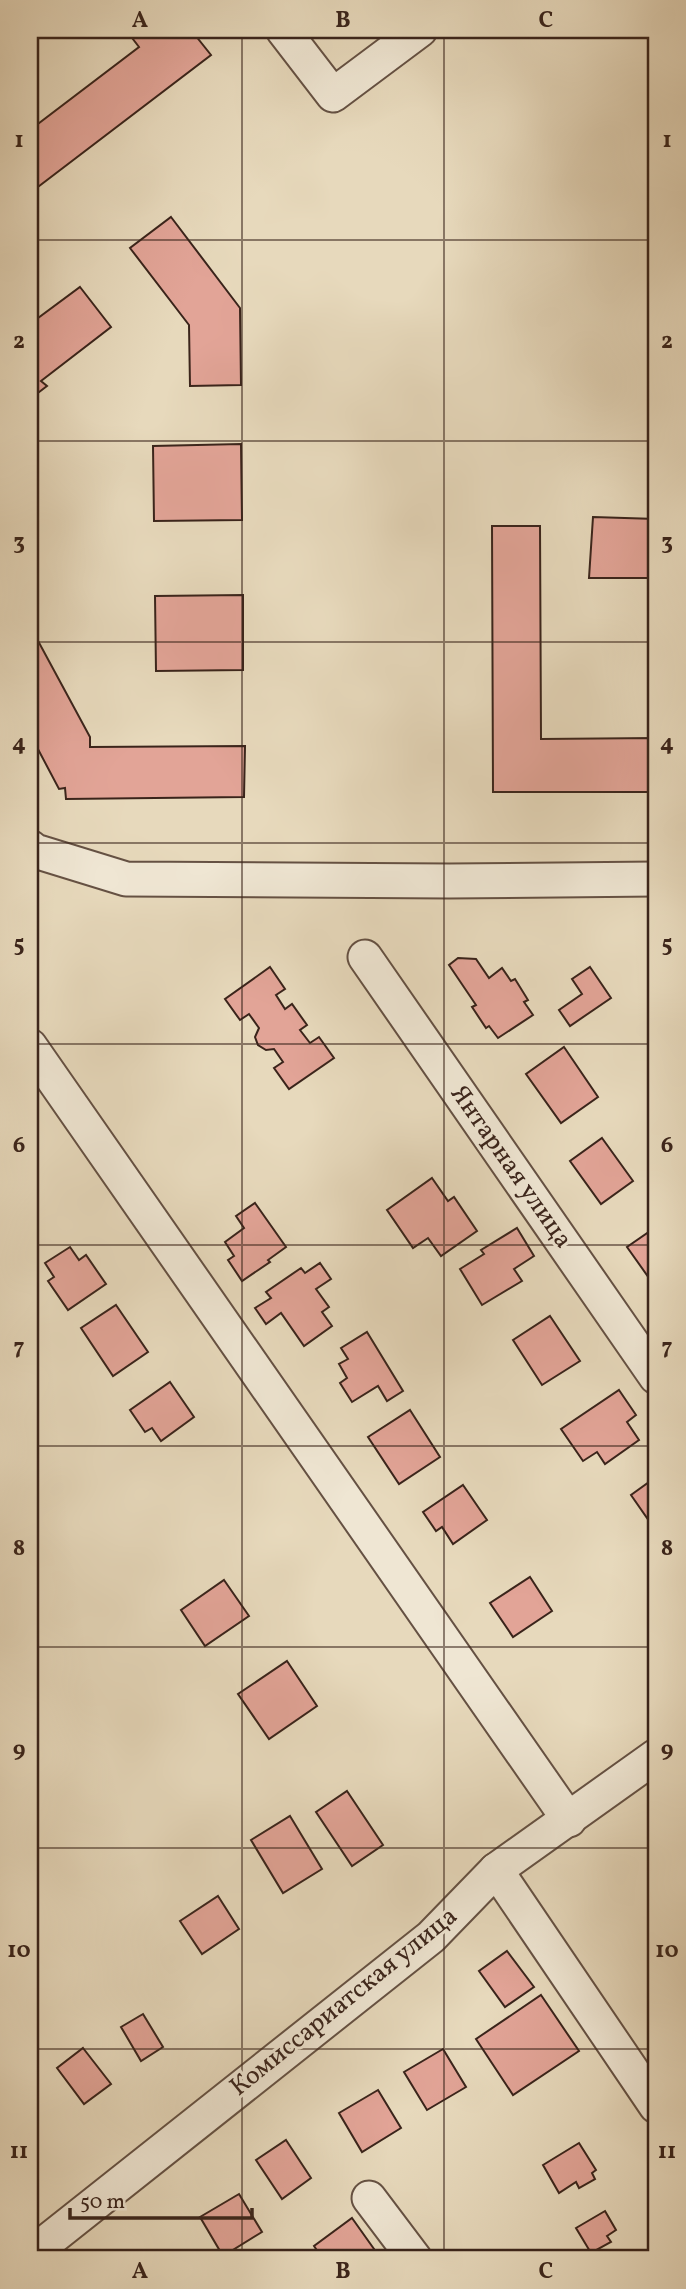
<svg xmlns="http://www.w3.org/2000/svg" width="686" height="2289" font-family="Vollkorn,serif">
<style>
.building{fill:#e2a497;stroke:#3a241b;stroke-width:2}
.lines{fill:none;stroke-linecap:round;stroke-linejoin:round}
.minor-casing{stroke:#655143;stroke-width:37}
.minor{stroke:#efe6d3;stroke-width:33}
.grid{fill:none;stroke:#3a241b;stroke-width:2;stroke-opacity:0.55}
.labels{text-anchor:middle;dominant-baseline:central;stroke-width:6;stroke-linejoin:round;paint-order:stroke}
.street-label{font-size:26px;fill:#3a241b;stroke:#efe6d3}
.neatline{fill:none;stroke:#3a241b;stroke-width:2.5}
.grid-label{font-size:23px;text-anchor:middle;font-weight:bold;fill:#3a241b}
</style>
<rect width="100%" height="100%" fill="#e7d9bc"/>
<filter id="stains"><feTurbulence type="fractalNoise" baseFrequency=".00286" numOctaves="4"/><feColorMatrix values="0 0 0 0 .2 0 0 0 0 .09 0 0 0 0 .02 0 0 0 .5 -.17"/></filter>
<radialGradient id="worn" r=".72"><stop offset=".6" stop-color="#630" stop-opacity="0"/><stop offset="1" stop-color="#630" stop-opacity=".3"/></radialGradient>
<g class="building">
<path d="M 126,30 L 191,30 L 211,55 L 30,193 L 30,130 L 139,47 Z"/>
<path d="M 171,217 L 240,308 L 241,385 L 190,386 L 189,325 L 130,248 Z"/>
<path d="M 80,287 L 111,327 L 41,381 L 47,386 L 30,399 L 30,324 Z"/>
<path d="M 241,444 L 242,520 L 154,521 L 153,446 Z"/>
<path d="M 593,517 L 656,519 L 656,578 L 589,578 Z"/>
<path d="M 492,526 L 540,526 L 541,739 L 656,738 L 656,792 L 493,792 Z"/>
<path d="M 243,595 L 243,670 L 156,671 L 155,596 Z"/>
<path d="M 30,626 L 90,737 L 90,747 L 245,746 L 244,797 L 66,799 L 65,788 L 59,789 L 30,734 Z"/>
<path d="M 458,958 L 476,959 L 489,978 L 502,968 L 511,981 L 515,979 L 528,1000 L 524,1002 L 533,1015 L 498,1038 L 489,1026 L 486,1028 L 472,1007 L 476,1005 L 449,965 Z"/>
<path d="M 270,967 L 285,989 L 276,995 L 285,1009 L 292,1004 L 307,1025 L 300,1030 L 310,1043 L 319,1037 L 334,1058 L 289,1089 L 274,1068 L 283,1062 L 274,1049 L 266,1050 L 258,1045 L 255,1037 L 259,1028 L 249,1014 L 240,1020 L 225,999 Z"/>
<path d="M 590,967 L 611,998 L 570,1026 L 559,1010 L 582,994 L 572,979 Z"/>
<path d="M 564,1047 L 598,1097 L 561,1123 L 526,1074 Z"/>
<path d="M 602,1138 L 633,1181 L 601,1204 L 570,1161 Z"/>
<path d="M 432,1178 L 448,1201 L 454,1197 L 477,1231 L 441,1256 L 428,1238 L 413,1248 L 387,1210 Z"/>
<path d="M 255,1203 L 286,1247 L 268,1260 L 270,1262 L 242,1281 L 228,1260 L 234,1256 L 225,1242 L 244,1228 L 236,1216 Z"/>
<path d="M 656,1227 L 656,1273 L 649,1278 L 627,1247 Z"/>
<path d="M 517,1228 L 534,1256 L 514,1269 L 522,1281 L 482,1305 L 460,1269 L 484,1254 L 481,1250 Z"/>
<path d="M 70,1247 L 79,1260 L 86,1255 L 106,1284 L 68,1310 L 48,1281 L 54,1277 L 45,1263 Z"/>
<path d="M 320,1263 L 331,1279 L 316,1289 L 329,1307 L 322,1312 L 332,1326 L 304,1346 L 281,1313 L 266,1324 L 255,1308 L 271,1298 L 266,1292 L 301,1268 L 305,1273 Z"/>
<path d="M 116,1305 L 148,1352 L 113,1376 L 81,1328 Z"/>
<path d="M 550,1316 L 580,1361 L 542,1385 L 513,1340 Z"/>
<path d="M 367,1332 L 403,1391 L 387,1401 L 378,1386 L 352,1402 L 340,1383 L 347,1378 L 339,1364 L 348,1359 L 341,1348 Z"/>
<path d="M 170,1382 L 194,1417 L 161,1441 L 152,1428 L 145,1432 L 130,1410 Z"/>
<path d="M 619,1390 L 636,1415 L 627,1422 L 639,1440 L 605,1464 L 597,1452 L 583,1461 L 561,1429 Z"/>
<path d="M 410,1410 L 440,1457 L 399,1484 L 368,1437 Z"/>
<path d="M 656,1477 L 656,1531 L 631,1495 Z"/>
<path d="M 463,1485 L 487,1520 L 453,1544 L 442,1527 L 436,1531 L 423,1512 Z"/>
<path d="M 530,1577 L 552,1611 L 513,1637 L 490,1603 Z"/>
<path d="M 224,1580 L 249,1616 L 205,1646 L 181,1610 Z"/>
<path d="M 287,1661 L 317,1706 L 269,1739 L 238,1694 Z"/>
<path d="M 347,1791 L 383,1845 L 352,1866 L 316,1812 Z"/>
<path d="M 290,1816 L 322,1869 L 283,1893 L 251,1840 Z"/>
<path d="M 218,1896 L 239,1929 L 202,1954 L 180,1921 Z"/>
<path d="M 507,1951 L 534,1987 L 505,2007 L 479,1971 Z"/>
<path d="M 541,1995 L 579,2051 L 513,2095 L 476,2039 Z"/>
<path d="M 143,2014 L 163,2047 L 141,2061 L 121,2027 Z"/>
<path d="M 83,2048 L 111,2084 L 84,2104 L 57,2068 Z"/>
<path d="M 443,2049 L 466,2087 L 427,2110 L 404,2072 Z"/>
<path d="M 378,2090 L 401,2128 L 362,2152 L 339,2113 Z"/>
<path d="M 286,2140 L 311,2178 L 282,2199 L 256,2160 Z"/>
<path d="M 579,2143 L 596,2170 L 592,2173 L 595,2179 L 579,2188 L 576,2182 L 559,2193 L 543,2165 Z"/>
<path d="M 239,2194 L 262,2232 L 223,2256 L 200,2217 Z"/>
<path d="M 605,2211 L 616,2230 L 607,2236 L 611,2242 L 591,2253 L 576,2228 Z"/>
<path d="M 352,2218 L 379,2256 L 375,2259 L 323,2259 L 314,2246 Z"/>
</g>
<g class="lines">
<g class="minor-casing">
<g id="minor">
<path d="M 283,30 L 333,95 L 420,30"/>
<path d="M 30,847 L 35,851 L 126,879 L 449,881 L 656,879"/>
<path d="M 365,957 L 656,1377"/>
<path d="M 30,1046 L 569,1820"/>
<path d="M 496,1870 L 656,1756"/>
<path d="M 369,2198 L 415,2259"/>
<path d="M 30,2255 L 431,1937 L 496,1870 L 656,2106"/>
</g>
</g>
<use href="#minor" class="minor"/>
</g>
<path class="grid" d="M 242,30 L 242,2259M 444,30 L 444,2259M 30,240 L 656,240M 30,441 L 656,441M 30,642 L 656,642M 30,843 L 656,843M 30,1044 L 656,1044M 30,1245 L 656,1245M 30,1446 L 656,1446M 30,1647 L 656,1647M 30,1848 L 656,1848M 30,2049 L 656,2049"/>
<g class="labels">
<g class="street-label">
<text transform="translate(511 1167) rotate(55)">Янтарная улица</text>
<text transform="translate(344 2002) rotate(-39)">Комиссариатская улица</text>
</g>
</g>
<rect width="686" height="2289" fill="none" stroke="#e7d9bc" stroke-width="77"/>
<path d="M70 2208v10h182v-10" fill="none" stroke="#3a241b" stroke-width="3.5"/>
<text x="80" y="2208" font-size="21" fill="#3a241b" stroke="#efe6d3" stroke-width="5" paint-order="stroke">50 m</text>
<rect x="38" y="38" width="610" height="2212" class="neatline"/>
<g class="grid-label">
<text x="140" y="27">A</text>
<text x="343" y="27">B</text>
<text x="546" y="27">C</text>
<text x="19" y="147">1</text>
<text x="667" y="147">1</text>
<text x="19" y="348">2</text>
<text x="667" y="348">2</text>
<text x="19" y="549">3</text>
<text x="667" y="549">3</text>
<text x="19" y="750">4</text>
<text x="667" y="750">4</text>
<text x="19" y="951">5</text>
<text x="667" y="951">5</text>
<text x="19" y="1152">6</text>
<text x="667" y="1152">6</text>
<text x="19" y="1354">7</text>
<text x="667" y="1354">7</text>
<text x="19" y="1555">8</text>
<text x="667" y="1555">8</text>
<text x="19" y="1756">9</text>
<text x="667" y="1756">9</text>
<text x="19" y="1957">10</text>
<text x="667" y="1957">10</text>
<text x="19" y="2158">11</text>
<text x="667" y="2158">11</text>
<text x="140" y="2278">A</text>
<text x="343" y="2278">B</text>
<text x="546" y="2278">C</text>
</g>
<rect width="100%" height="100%" filter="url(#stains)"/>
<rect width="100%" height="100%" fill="url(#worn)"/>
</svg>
